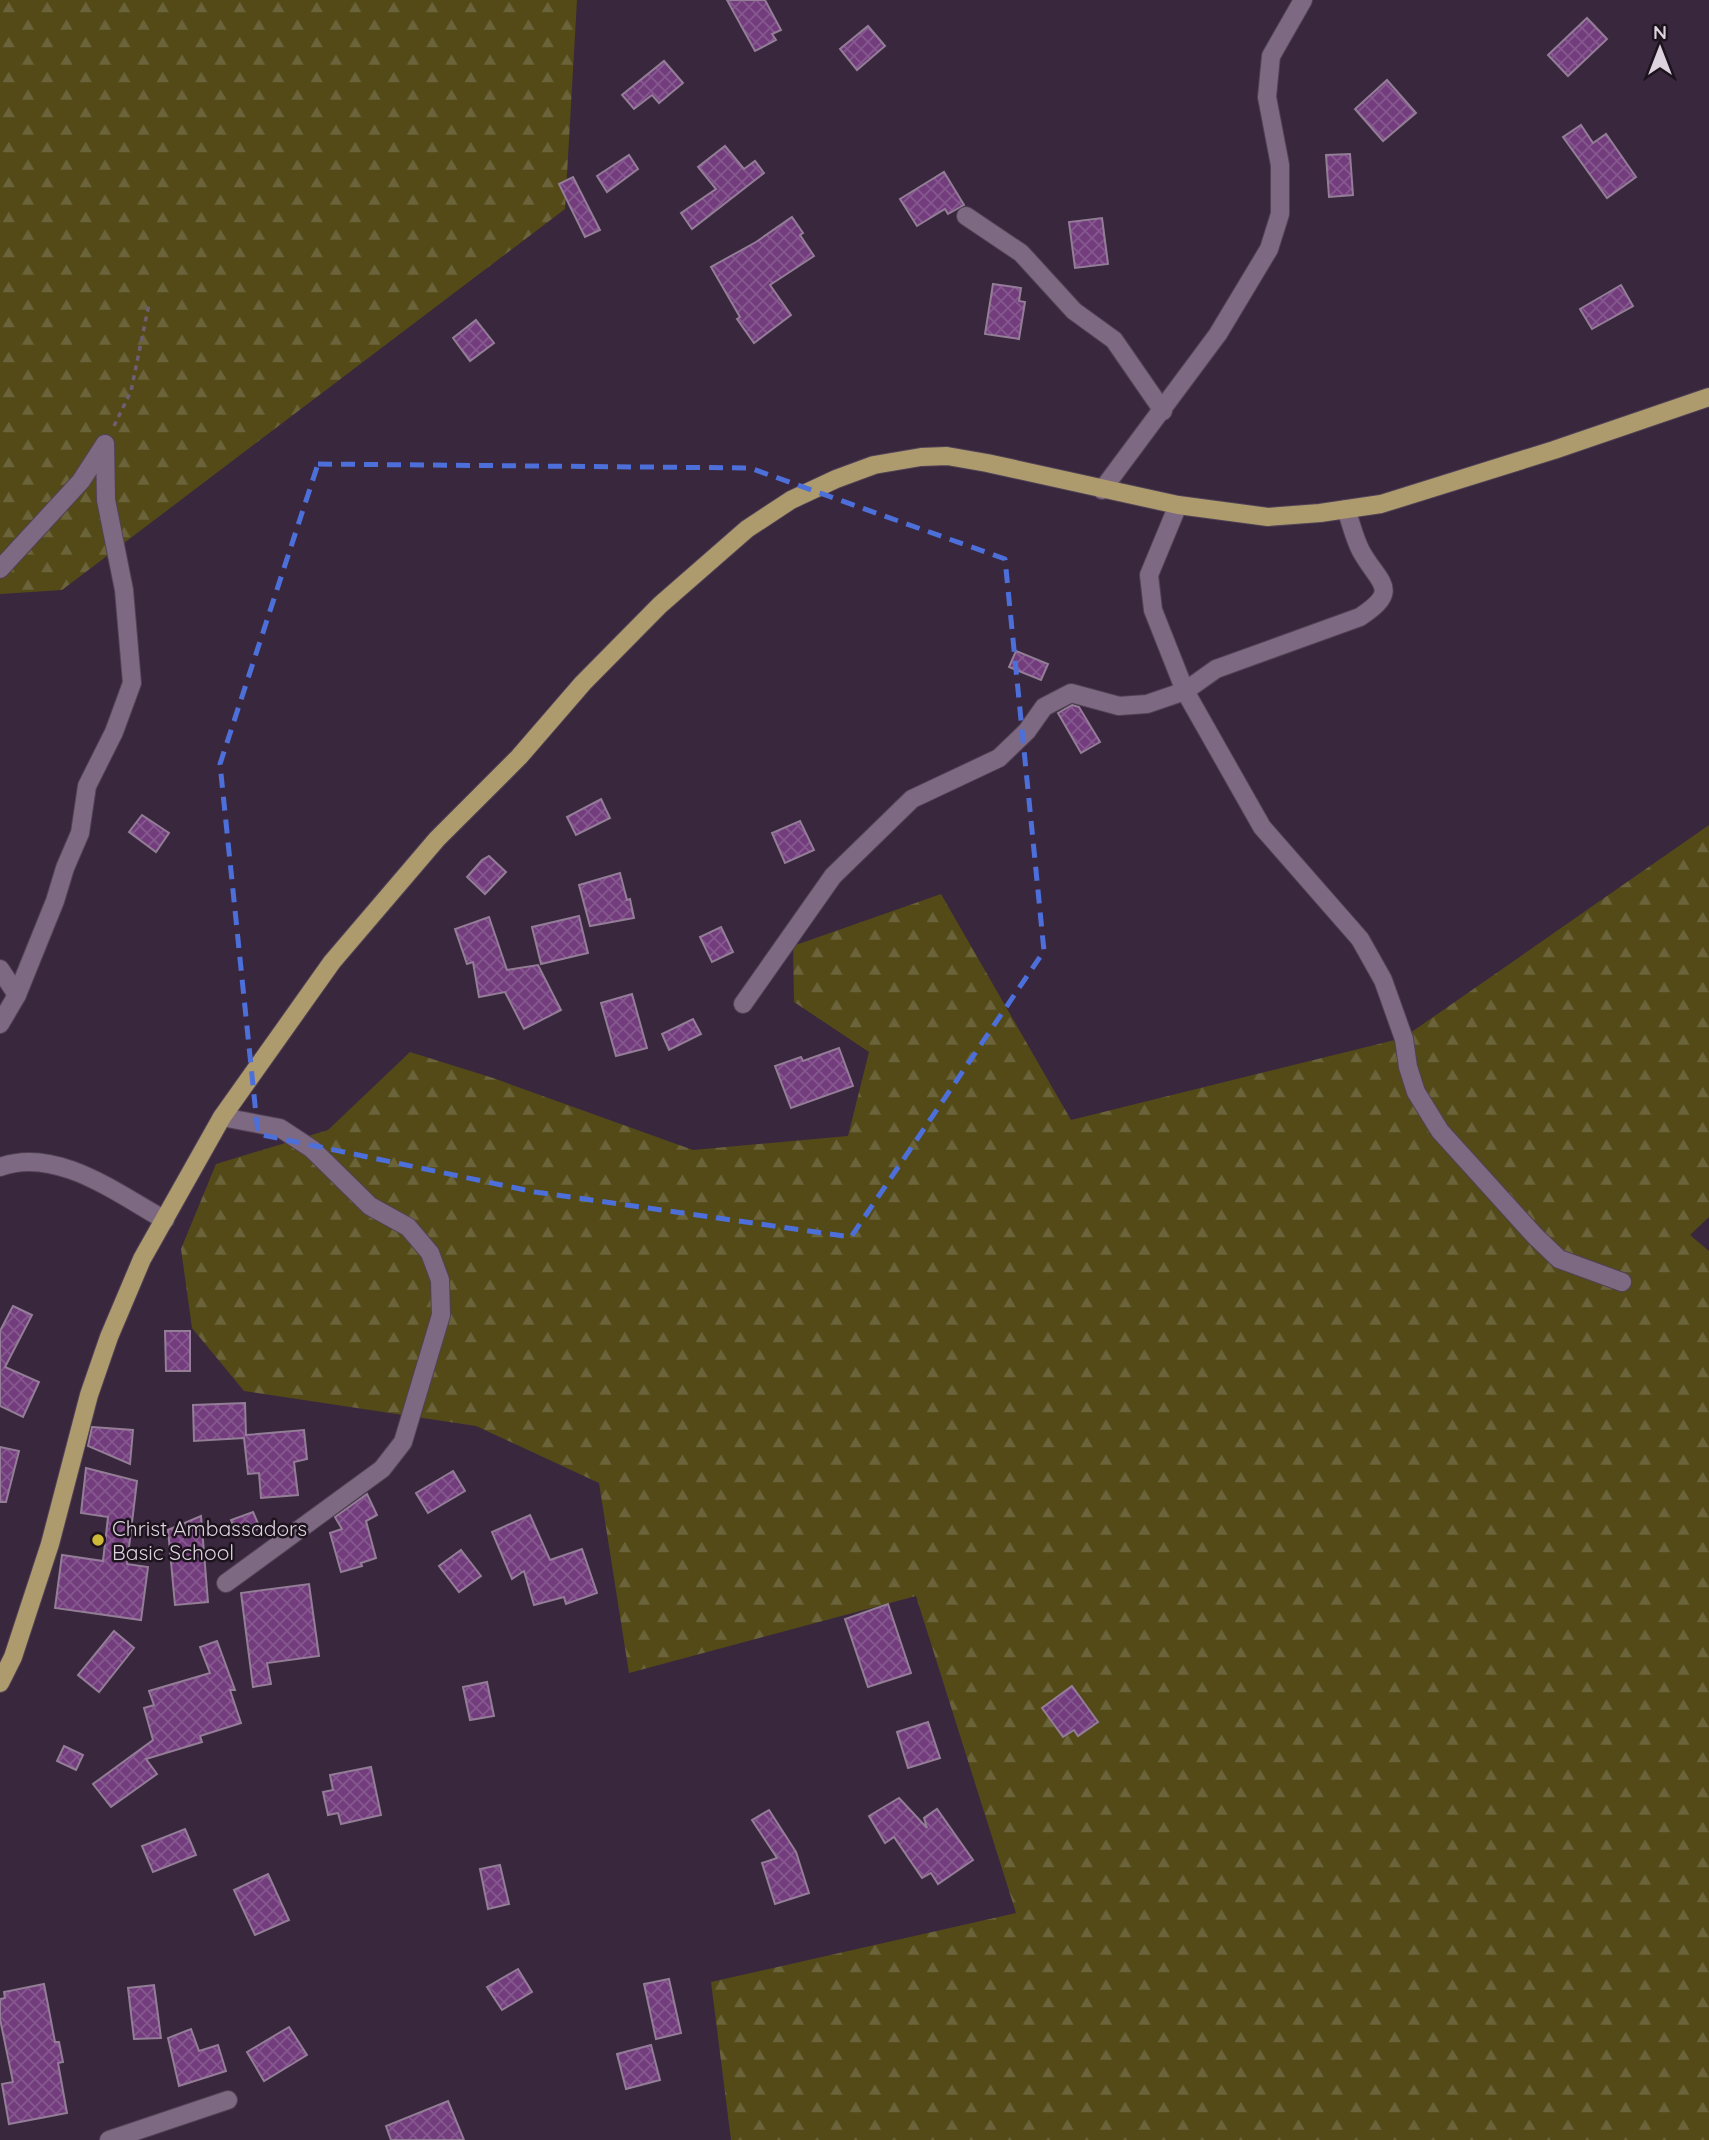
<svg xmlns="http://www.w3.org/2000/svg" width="1709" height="2140" font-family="Quicksand,sans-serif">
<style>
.forest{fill:url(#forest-firs)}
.building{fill:url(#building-cross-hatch);stroke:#937d97;stroke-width:2}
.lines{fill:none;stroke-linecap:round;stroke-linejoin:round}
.minor-casing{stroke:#514255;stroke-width:20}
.primary-casing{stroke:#514255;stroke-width:20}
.path{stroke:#6e5e71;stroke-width:3.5;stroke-dasharray:5 5;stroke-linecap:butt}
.minor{stroke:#7e6982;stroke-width:18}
.primary{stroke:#ad9b6e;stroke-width:18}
.marked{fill:none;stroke:#4d6fda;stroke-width:5;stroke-dasharray:14 9;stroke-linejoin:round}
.poi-dot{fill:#ceb837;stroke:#1c131d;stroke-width:2.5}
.labels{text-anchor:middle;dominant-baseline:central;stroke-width:5;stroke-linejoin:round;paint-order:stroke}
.poi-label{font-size:21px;fill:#ded2e0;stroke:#1c131d;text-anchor:start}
</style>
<defs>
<pattern id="forest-firs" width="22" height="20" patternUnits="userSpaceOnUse" patternTransform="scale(1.75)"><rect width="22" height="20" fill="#534a18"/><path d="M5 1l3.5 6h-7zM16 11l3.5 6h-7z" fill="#6b6339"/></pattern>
<pattern id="building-cross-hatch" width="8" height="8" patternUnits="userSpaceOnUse" patternTransform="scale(1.75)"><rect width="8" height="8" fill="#733d7d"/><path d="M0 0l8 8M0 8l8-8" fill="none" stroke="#86588f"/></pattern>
</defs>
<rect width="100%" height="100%" fill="#39273d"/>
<g class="forest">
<path d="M 0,0 L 577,0 L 565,209 L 62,590 L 0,594 Z"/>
<path d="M 1709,825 L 1709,1217 L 1690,1235 L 1709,1251 L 1709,2140 L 731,2140 L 711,1982 L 1016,1913 L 916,1596 L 629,1673 L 599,1483 L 476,1426 L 244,1391 L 192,1328 L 181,1249 L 216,1164 L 328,1130 L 410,1052 L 493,1078 L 693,1150 L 848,1136 L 869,1052 L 794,1002 L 793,946 L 941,894 L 1071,1120 L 1403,1038 Z"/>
</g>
<g class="building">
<path d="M 727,0 L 765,0 L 781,30 L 772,34 L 776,40 L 755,51 Z"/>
<path d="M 1587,18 L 1607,39 L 1568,76 L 1548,55 Z"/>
<path d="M 868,26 L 885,46 L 857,70 L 840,49 Z"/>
<path d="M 664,61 L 683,83 L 659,103 L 652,95 L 634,109 L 622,95 Z"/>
<path d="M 1387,80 L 1416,113 L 1383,141 L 1355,109 Z"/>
<path d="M 1581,125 L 1593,143 L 1606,134 L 1636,177 L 1607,198 L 1563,137 Z"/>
<path d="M 725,146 L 744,169 L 755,161 L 764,173 L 692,229 L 681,213 L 716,189 L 698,167 Z"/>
<path d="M 1350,154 L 1353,195 L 1329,197 L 1326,155 Z"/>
<path d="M 629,155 L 638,169 L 607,192 L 597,176 Z"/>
<path d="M 944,172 L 964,205 L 948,214 L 945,209 L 917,226 L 900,199 Z"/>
<path d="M 573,177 L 600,230 L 585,237 L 559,184 Z"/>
<path d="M 792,217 L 803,233 L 800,235 L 814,256 L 770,285 L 791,315 L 754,343 L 737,319 L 740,317 L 711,267 L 756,242 Z"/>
<path d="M 1102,218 L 1108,264 L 1075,268 L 1069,222 Z"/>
<path d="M 993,284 L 1021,288 L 1019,301 L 1025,302 L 1019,339 L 985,334 Z"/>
<path d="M 1621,285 L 1633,306 L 1592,329 L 1580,309 Z"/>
<path d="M 476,320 L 494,343 L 470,361 L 453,338 Z"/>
<path d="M 1016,651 L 1048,664 L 1041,680 L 1009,667 Z"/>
<path d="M 1072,705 L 1079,707 L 1100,742 L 1081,753 L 1058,713 Z"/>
<path d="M 601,799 L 610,818 L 576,835 L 567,817 Z"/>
<path d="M 142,815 L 169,833 L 156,852 L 129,832 Z"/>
<path d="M 800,821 L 814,850 L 785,863 L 772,833 Z"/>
<path d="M 489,856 L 506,872 L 485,894 L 467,877 L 482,860 Z"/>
<path d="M 620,873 L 627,900 L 630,899 L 634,918 L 590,926 L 579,885 Z"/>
<path d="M 579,916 L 588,953 L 541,964 L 532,927 Z"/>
<path d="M 489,917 L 507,970 L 538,965 L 561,1010 L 524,1029 L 505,992 L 479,997 L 473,962 L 467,964 L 455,929 Z"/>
<path d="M 721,927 L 733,952 L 712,962 L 700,937 Z"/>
<path d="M 632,994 L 647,1048 L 616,1056 L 601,1003 Z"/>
<path d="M 693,1019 L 701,1034 L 669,1050 L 662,1034 Z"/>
<path d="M 839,1048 L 853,1086 L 791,1108 L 775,1066 L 801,1057 L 803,1061 Z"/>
<path d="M 13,1306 L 32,1315 L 5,1367 L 39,1382 L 23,1417 L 0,1406 L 0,1331 Z"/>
<path d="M 165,1331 L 190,1331 L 190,1371 L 166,1371 Z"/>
<path d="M 245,1403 L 246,1435 L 304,1430 L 307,1459 L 294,1462 L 298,1495 L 261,1498 L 259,1473 L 248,1474 L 244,1438 L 194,1441 L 193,1405 Z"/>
<path d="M 92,1427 L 133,1430 L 130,1464 L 88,1446 Z"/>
<path d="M 0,1447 L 19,1451 L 6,1502 L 0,1502 Z"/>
<path d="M 86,1468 L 137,1481 L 127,1564 L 148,1567 L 141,1620 L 55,1608 L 62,1555 L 103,1561 L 108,1517 L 81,1513 Z"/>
<path d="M 453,1471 L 465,1491 L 428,1513 L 416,1493 Z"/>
<path d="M 367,1494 L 377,1515 L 366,1521 L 376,1558 L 361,1563 L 362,1566 L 341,1572 L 330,1533 L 342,1529 L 335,1517 Z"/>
<path d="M 253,1512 L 260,1528 L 238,1537 L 231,1520 Z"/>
<path d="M 530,1515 L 550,1560 L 582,1549 L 597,1593 L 566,1604 L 564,1597 L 534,1605 L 524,1571 L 512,1579 L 492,1532 Z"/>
<path d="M 201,1516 L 208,1602 L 175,1605 L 168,1530 Z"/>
<path d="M 461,1550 L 481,1576 L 459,1592 L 439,1566 Z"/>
<path d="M 309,1584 L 319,1656 L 267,1663 L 271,1684 L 253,1687 L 241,1593 Z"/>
<path d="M 888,1604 L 911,1673 L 868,1687 L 845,1619 Z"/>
<path d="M 114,1631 L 134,1648 L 99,1692 L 78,1675 Z"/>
<path d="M 217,1641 L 235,1690 L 230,1690 L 241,1723 L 200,1736 L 202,1742 L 146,1759 L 157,1774 L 111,1807 L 93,1784 L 153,1740 L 144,1708 L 154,1705 L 149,1691 L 210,1673 L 200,1647 Z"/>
<path d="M 487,1682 L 494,1716 L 470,1720 L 463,1687 Z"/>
<path d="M 1072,1686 L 1098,1722 L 1078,1736 L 1074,1730 L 1063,1737 L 1042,1708 Z"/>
<path d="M 928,1722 L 940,1758 L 908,1768 L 897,1732 Z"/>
<path d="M 64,1746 L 83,1755 L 76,1770 L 57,1761 Z"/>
<path d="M 371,1767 L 381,1815 L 341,1824 L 338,1813 L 328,1815 L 323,1792 L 333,1790 L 330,1775 Z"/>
<path d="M 899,1798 L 927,1828 L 924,1818 L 937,1809 L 973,1860 L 938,1884 L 931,1873 L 922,1878 L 894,1837 L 885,1843 L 869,1816 Z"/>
<path d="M 769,1810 L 796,1852 L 809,1893 L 775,1904 L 762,1863 L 777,1858 L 752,1820 Z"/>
<path d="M 185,1829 L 196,1855 L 153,1872 L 142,1846 Z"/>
<path d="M 500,1865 L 509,1904 L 488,1909 L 480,1869 Z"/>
<path d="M 268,1874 L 289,1920 L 255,1935 L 234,1890 Z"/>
<path d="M 518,1969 L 532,1992 L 502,2010 L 487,1987 Z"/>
<path d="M 669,1979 L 681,2033 L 656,2039 L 644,1984 Z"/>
<path d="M 44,1984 L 55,2042 L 59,2042 L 63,2062 L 58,2063 L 67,2113 L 9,2124 L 2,2084 L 13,2082 L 0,2019 L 0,1999 L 5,1998 L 4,1992 Z"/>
<path d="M 154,1985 L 161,2038 L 134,2039 L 128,1988 Z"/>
<path d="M 289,2027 L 307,2055 L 264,2081 L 247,2052 Z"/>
<path d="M 191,2029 L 199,2051 L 218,2045 L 226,2071 L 179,2086 L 168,2038 Z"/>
<path d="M 651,2045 L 660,2080 L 626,2089 L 617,2054 Z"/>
<path d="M 448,2101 L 464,2140 L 391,2140 L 386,2126 Z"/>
</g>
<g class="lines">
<g class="minor-casing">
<g id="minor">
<path d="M 966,216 L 1021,253 L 1074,311 L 1114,340 L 1163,411"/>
<path d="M 1102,490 L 1218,334 L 1269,249 L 1280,214 L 1280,165 L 1267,97 L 1271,56 L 1303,0"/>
<path d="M 1178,505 L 1149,575 L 1153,610 L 1185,691 L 1262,827 L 1360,939 L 1383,980 L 1404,1039 L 1408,1067 L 1416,1092 L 1440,1131 L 1535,1236 L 1559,1259 L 1622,1282"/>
<path d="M 0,569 L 81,481 L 105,444"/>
<path d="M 0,969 L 17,995"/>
<path d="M 743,1004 L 833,876 L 912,799 L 999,758 L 1027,731 L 1044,707 L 1071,693 L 1119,706 L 1147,704 L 1185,691 L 1216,669 L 1360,617 C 1402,589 1379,584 1361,551 C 1354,538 1351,523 1346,509"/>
<path d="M 0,1024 L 17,995 L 55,901 L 65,868 L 80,833 L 87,786 L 114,732 L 132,683 L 124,590 L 106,500 L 105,444"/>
<path d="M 222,1117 L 280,1128 L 312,1149 L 370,1206 L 408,1227 L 430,1253 L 440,1280 L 441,1315 L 403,1442 L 382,1469 L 226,1583"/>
<path d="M 0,1167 C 56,1146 118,1194 165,1220"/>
<path d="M 109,2140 L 228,2100"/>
</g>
</g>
<g class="primary-casing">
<path id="primary" d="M 0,1683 L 13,1657 L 50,1544 L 89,1395 L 109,1337 L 142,1259 L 222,1117 L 332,962 L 437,839 L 519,757 L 583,683 L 660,605 L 747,529 L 791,500 L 836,479 L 874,465 L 921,457 L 947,456 L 987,463 L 1178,505 L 1268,517 L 1320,513 L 1381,504 L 1554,450 L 1709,397"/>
</g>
<path class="path" d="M 114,426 L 131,391 L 149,304"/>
<use href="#minor" class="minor"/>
<use href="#primary" class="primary"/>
</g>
<path class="marked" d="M 318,464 L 750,468 L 1005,559 L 1044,951 L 851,1237 L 535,1192 L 258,1134 L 220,764 Z"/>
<circle class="poi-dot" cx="98" cy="1540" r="7"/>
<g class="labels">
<g class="poi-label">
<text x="112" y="1528">Christ Ambassadors<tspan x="112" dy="24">Basic School</tspan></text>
</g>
</g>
<g transform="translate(1660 49)" stroke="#1c131d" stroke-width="5" paint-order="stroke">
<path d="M0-5L12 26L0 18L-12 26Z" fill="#ded2e0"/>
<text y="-10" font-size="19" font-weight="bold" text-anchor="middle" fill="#ded2e0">N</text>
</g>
</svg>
